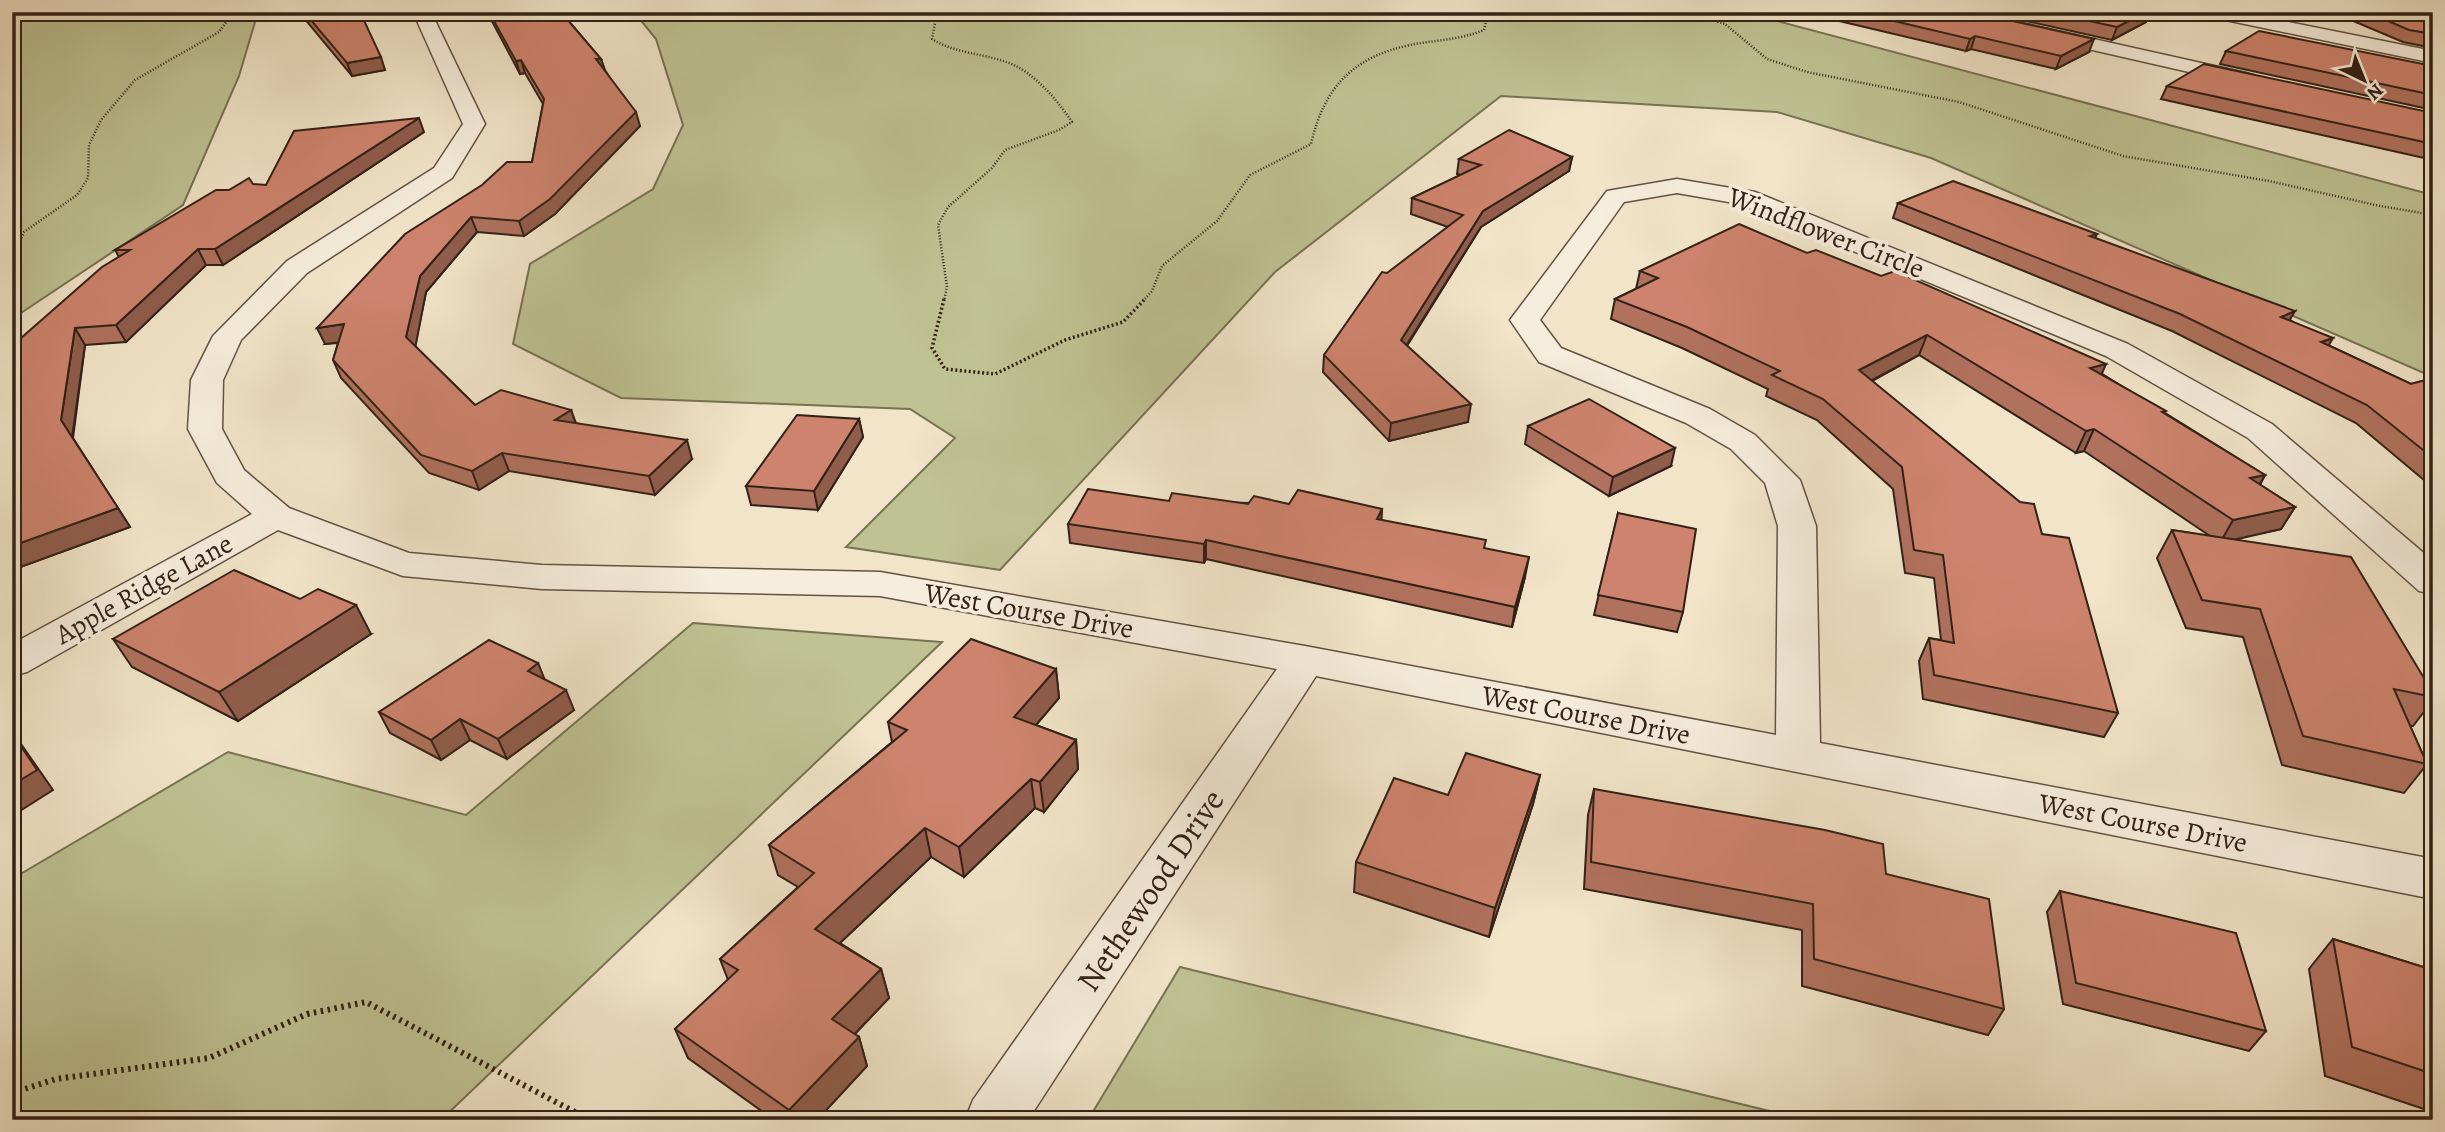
<svg xmlns="http://www.w3.org/2000/svg" width="2445" height="1132" font-family="Alegreya,serif">
<style>
.green{fill:#bfc293;stroke:#787254;stroke-width:2}
.lines{fill:none;stroke-linecap:round;stroke-linejoin:round}
.minor-casing{stroke:#625243;stroke-width:3}
.tertiary-casing{stroke:#625243;stroke-width:3}
.path-far2{stroke:#322116;stroke-width:2.5;stroke-dasharray:1 2;stroke-linecap:butt}
.path-far1{stroke:#322116;stroke-width:3.5;stroke-dasharray:2 2.5;stroke-linecap:butt}
.path{stroke:#322116;stroke-width:6;stroke-dasharray:2.5 4.5;stroke-linecap:butt}
.minor{fill:#f6eddc;fill-rule:evenodd}
.tertiary{fill:#f6eddc;fill-rule:evenodd}
.wall{fill:#b0715e;stroke:#322116;stroke-width:2}
.shaded-wall{fill:#905c4c;stroke:#322116;stroke-width:2}
.building{fill:#cd836d;stroke:#322116;stroke-width:2}
.labels{text-anchor:middle;dominant-baseline:central;stroke-width:7;stroke-linejoin:round;paint-order:stroke}
.street-label{font-size:28px;fill:#322116;stroke:#f6eddc}
.near-street-label{font-size:33px;fill:#322116;stroke:#f6eddc}
</style>
<rect width="100%" height="100%" fill="#f1e4c9"/>
<filter id="stains"><feTurbulence type="fractalNoise" baseFrequency=".00286" numOctaves="4"/><feColorMatrix values="0 0 0 0 .2 0 0 0 0 .09 0 0 0 0 .02 0 0 0 .5 -.17"/></filter>
<radialGradient id="worn" r=".72"><stop offset=".6" stop-color="#630" stop-opacity="0"/><stop offset="1" stop-color="#630" stop-opacity=".3"/></radialGradient>
<g class="green">
<path d="M 65,12 L 258,12 L 239,76 L 183,205 L 12,319 L 12,23 Z"/>
<path d="M 634,12 L 1743,12 L 2433,195 L 2433,377 L 1931,158 L 1777,112 L 1501,96 L 1275,272 L 1000,570 L 846,547 L 955,438 L 910,409 L 621,398 L 513,344 L 530,264 L 653,189 L 683,125 L 656,39 Z"/>
<path d="M 693,623 L 942,642 L 441,1120 L 12,1120 L 12,879 L 228,752 L 466,815 Z"/>
<path d="M 1180,967 L 1806,1120 L 1088,1120 Z"/>
</g>
<g class="lines">
<g class="minor-casing">
<g id="minor">
<path d="M 12,12 L 44,12 L 41,16 L 12,22 Z"/>
<path d="M 413,12 L 431,12 L 485,124 L 452,178 L 307,273 L 241,340 L 223,380 L 222,429 L 244,470 L 289,508 L 409,553 L 542,565 L 880,572 L 1305,646 L 1776,735 L 1778,526 L 1765,483 L 1731,449 L 1686,423 L 1539,362 L 1510,320 L 1607,191 L 1677,179 L 1755,192 L 2128,344 L 2272,424 L 2433,561 L 2433,594 L 2419,591 L 2248,438 L 2106,356 L 1740,204 L 1677,193 L 1624,202 L 1540,320 L 1561,348 L 1710,409 L 1755,435 L 1800,480 L 1816,526 L 1820,743 L 2433,859 L 2433,899 L 1316,676 L 1028,1120 L 965,1120 L 973,1100 L 1277,669 L 880,596 L 542,589 L 403,576 L 278,530 L 27,672 L 12,676 L 12,644 L 252,514 L 217,483 L 188,429 L 191,380 L 213,336 L 287,261 L 434,168 L 463,124 Z"/>
<path d="M 1938,12 L 1973,12 L 2246,73 L 2253,75 L 2256,79 L 2253,83 L 2246,85 L 1947,17 Z"/>
</g>
</g>
<g class="tertiary-casing">
<path id="tertiary" d="M 2202,12 L 2239,12 L 2433,51 L 2433,63 L 2211,17 Z"/>
</g>
<g class="path-far2">
<path d="M 937,12 L 932,39 C 956,54 983,53 1009,63 C 1034,72 1058,101 1072,122 L 1059,130 L 1005,150 L 992,168 L 948,207 L 938,225 L 947,287 L 944,301"/>
<path d="M 1686,12 L 1725,24 L 1767,59 L 1807,72 L 1959,102 L 2123,156 L 2269,181 L 2380,206 L 2433,215"/>
<path d="M 12,260 L 24,232 L 77,195 L 88,178 L 89,145 L 101,120 L 135,80 L 219,32 L 230,17 L 226,12"/>
<path d="M 1143,301 L 1152,291 L 1162,266 L 1217,221 L 1250,175 L 1311,144 C 1324,87 1353,57 1410,45 C 1435,40 1460,40 1484,30 L 1488,12"/>
</g>
<path class="path-far1" d="M 944,299 L 932,348 L 945,369 L 995,374 L 1065,340 L 1123,322 L 1145,299"/>
<path class="path" d="M 12,1093 L 56,1079 L 209,1058 L 307,1014 L 366,1002 L 590,1120"/>
<use href="#minor" class="minor"/>
<use href="#tertiary" class="tertiary"/>
</g>
<g class="wall">
<path d="M 299,12 L 360,12 L 385,70 L 352,76 Z"/>
<path d="M 487,12 L 561,12 L 601,59 L 605,70 L 640,126 L 555,214 L 524,236 L 477,232 L 426,292 L 415,346 L 475,405 L 571,410 L 576,423 L 692,459 L 655,495 L 509,471 L 479,490 L 429,473 L 341,378 L 333,360 L 338,343 L 325,344 L 532,162 L 543,104 L 525,73 L 520,74 Z"/>
<path d="M 1801,12 L 1972,12 L 2089,52 L 2056,69 L 1971,49 L 1966,51 Z"/>
<path d="M 1986,12 L 2150,12 L 2146,22 L 2112,40 Z"/>
<path d="M 2332,12 L 2433,12 L 2433,48 L 2403,42 Z"/>
<path d="M 2226,51 L 2433,66 L 2433,110 L 2220,64 Z"/>
<path d="M 2167,86 L 2433,113 L 2433,160 L 2161,99 Z"/>
<path d="M 424,132 L 223,265 L 206,265 L 126,342 L 85,345 L 73,438 L 130,527 L 12,570 L 12,346 L 119,257 L 115,250 L 229,190 L 266,185 Z"/>
<path d="M 1572,157 L 1569,171 L 1481,227 L 1407,346 L 1468,422 L 1389,441 L 1323,372 L 1324,355 L 1448,227 L 1411,214 L 1412,198 L 1461,175 L 1457,174 L 1459,159 Z"/>
<path d="M 1898,203 L 2097,234 L 2095,238 L 2290,320 L 2328,345 L 2411,384 L 2433,378 L 2433,480 L 2424,480 L 2356,423 L 2172,331 L 1893,218 Z"/>
<path d="M 1807,253 L 2102,374 L 2265,475 L 2260,485 L 2295,507 L 2281,529 L 2234,539 L 2433,693 L 2433,700 L 2413,726 L 2410,726 L 2427,764 L 2404,793 L 2282,765 L 2243,637 L 2186,628 L 2157,558 L 2172,530 L 2210,536 L 2084,451 L 2076,453 L 1919,355 L 1872,381 L 2042,534 L 2118,713 L 2104,737 L 1923,699 L 1919,661 L 1929,638 L 1941,640 L 1934,578 L 1905,573 L 1893,489 L 1817,420 L 1766,396 L 1768,389 L 1682,348 L 1611,319 L 1615,299 L 1636,289 L 1640,271 Z"/>
<path d="M 859,419 L 863,437 L 818,510 L 751,505 L 746,486 Z"/>
<path d="M 1528,426 L 1671,466 L 1609,496 L 1525,444 Z"/>
<path d="M 1169,501 L 1289,504 L 1382,509 L 1381,520 L 1485,549 L 1525,577 L 1512,627 L 1206,559 L 1204,563 L 1070,543 L 1068,524 Z"/>
<path d="M 1618,513 L 1683,612 L 1677,632 L 1594,615 Z"/>
<path d="M 371,634 L 238,721 L 132,667 L 113,639 Z"/>
<path d="M 538,663 L 544,679 L 574,710 L 507,759 L 470,740 L 441,760 L 390,733 L 379,712 Z"/>
<path d="M 1056,669 L 1059,698 L 1036,725 L 1076,740 L 1078,769 L 1044,812 L 1035,808 L 964,877 L 931,857 L 840,943 L 881,969 L 889,998 L 855,1034 L 859,1037 L 867,1066 L 817,1120 L 774,1120 L 688,1058 L 675,1029 L 728,980 L 720,959 L 798,887 L 778,875 L 769,845 L 892,742 L 888,722 Z"/>
<path d="M 1540,775 L 1533,804 L 1489,937 L 1354,892 L 1356,862 Z"/>
<path d="M 1594,789 L 1886,874 L 2004,1009 L 1988,1035 L 1802,986 L 1802,930 L 1584,889 L 1588,815 Z"/>
<path d="M 2060,891 L 2266,1031 L 2249,1051 L 2063,1004 L 2047,912 Z"/>
<path d="M 2333,939 L 2433,970 L 2433,1112 L 2325,1076 L 2309,969 Z"/>
</g>
<g class="shaded-wall">
<path d="M 2146,12 L 2150,12 L 2146,22 L 2112,40 L 2117,27 Z"/>
<path d="M 1975,36 L 1971,49 L 1966,51 L 1970,39 Z"/>
<path d="M 2094,39 L 2089,52 L 2056,69 L 2061,56 Z"/>
<path d="M 381,57 L 385,70 L 352,76 L 347,63 Z"/>
<path d="M 596,59 L 601,59 L 605,71 Z"/>
<path d="M 521,60 L 525,73 L 520,74 L 516,61 Z"/>
<path d="M 636,112 L 640,126 L 555,214 L 524,236 L 519,221 Z"/>
<path d="M 419,118 L 424,132 L 223,265 L 215,249 Z"/>
<path d="M 1572,157 L 1569,171 L 1481,227 L 1399,357 L 1401,340 L 1483,211 Z"/>
<path d="M 471,217 L 477,232 L 426,292 L 414,354 L 406,337 L 420,276 Z"/>
<path d="M 198,249 L 206,265 L 126,342 L 116,325 Z"/>
<path d="M 2295,311 L 2285,328 L 2281,317 Z"/>
<path d="M 344,324 L 351,341 L 325,344 L 317,328 Z"/>
<path d="M 75,328 L 85,345 L 72,438 L 61,420 Z"/>
<path d="M 1927,335 L 1919,355 L 1852,391 L 1859,370 Z"/>
<path d="M 2333,338 L 2323,355 L 2321,342 Z"/>
<path d="M 2106,364 L 2097,385 L 2090,368 Z"/>
<path d="M 1471,404 L 1468,422 L 1389,441 L 1391,423 Z"/>
<path d="M 571,410 L 577,428 L 555,420 Z"/>
<path d="M 859,419 L 863,437 L 818,510 L 814,491 Z"/>
<path d="M 2094,429 L 2084,451 L 2076,453 L 2086,431 Z"/>
<path d="M 687,440 L 692,459 L 655,495 L 649,476 Z"/>
<path d="M 1675,448 L 1671,466 L 1609,496 L 1613,477 Z"/>
<path d="M 502,453 L 509,471 L 479,490 L 472,471 Z"/>
<path d="M 2265,475 L 2252,497 L 2250,478 Z"/>
<path d="M 2295,507 L 2281,529 L 2220,543 L 2233,520 Z"/>
<path d="M 118,508 L 130,527 L 12,570 L 12,546 Z"/>
<path d="M 1382,509 L 1381,528 L 1377,519 Z"/>
<path d="M 1206,540 L 1206,559 L 1204,563 L 1204,544 Z"/>
<path d="M 1529,557 L 1525,577 L 1512,627 L 1515,607 Z"/>
<path d="M 356,605 L 371,634 L 238,721 L 219,692 Z"/>
<path d="M 538,663 L 546,683 L 528,671 Z"/>
<path d="M 1056,669 L 1059,698 L 1018,746 L 1014,717 Z"/>
<path d="M 566,690 L 574,710 L 507,759 L 498,739 Z"/>
<path d="M 460,719 L 470,740 L 441,760 L 431,740 Z"/>
<path d="M 12,731 L 53,790 L 12,816 Z"/>
<path d="M 1076,740 L 1078,769 L 1044,812 L 1040,782 Z"/>
<path d="M 1540,775 L 1533,804 L 1489,937 L 1495,908 Z"/>
<path d="M 1031,779 L 1035,808 L 964,877 L 959,847 Z"/>
<path d="M 925,828 L 931,857 L 824,958 L 815,929 Z"/>
<path d="M 881,969 L 889,998 L 841,1048 L 832,1019 Z"/>
<path d="M 859,1037 L 867,1066 L 817,1120 L 793,1120 L 789,1110 Z"/>
</g>
<g class="building">
<path d="M 304,12 L 360,12 L 381,57 L 347,63 Z"/>
<path d="M 489,12 L 561,12 L 601,59 L 596,59 L 636,112 L 550,199 L 519,221 L 471,217 L 420,276 L 406,337 L 475,405 L 501,390 L 571,410 L 555,420 L 687,440 L 649,476 L 502,453 L 472,471 L 421,455 L 333,360 L 344,324 L 317,328 L 405,234 L 482,185 L 507,162 L 532,162 L 544,99 L 521,60 L 516,61 Z"/>
<path d="M 1856,12 L 1972,12 L 2094,39 L 2061,56 L 1975,36 L 1970,39 Z"/>
<path d="M 2047,12 L 2146,12 L 2117,27 Z"/>
<path d="M 2367,12 L 2433,12 L 2433,34 L 2409,30 Z"/>
<path d="M 2259,31 L 2433,66 L 2433,95 L 2226,51 Z"/>
<path d="M 2204,64 L 2433,113 L 2433,144 L 2167,86 Z"/>
<path d="M 419,118 L 215,249 L 198,249 L 116,325 L 75,328 L 61,420 L 118,508 L 12,546 L 12,346 L 102,267 L 130,250 L 115,250 L 216,190 L 229,190 L 249,178 L 253,184 L 266,185 L 294,131 Z"/>
<path d="M 1509,130 L 1572,157 L 1483,211 L 1401,340 L 1471,404 L 1391,423 L 1324,355 L 1382,272 L 1387,273 L 1463,215 L 1412,198 L 1481,165 L 1459,159 Z"/>
<path d="M 1953,181 L 2097,234 L 2090,236 L 2295,311 L 2281,317 L 2333,338 L 2321,342 L 2411,384 L 2433,378 L 2433,458 L 2367,405 L 2180,314 L 1898,203 Z"/>
<path d="M 1739,224 L 1807,253 L 1816,250 L 1881,276 L 1895,271 L 2106,364 L 2090,368 L 2166,411 L 2162,412 L 2265,475 L 2250,478 L 2295,507 L 2233,520 L 2094,429 L 2086,431 L 1927,335 L 1859,370 L 2020,502 L 2034,504 L 2042,534 L 2069,538 L 2118,713 L 1934,675 L 1929,638 L 1954,643 L 1943,555 L 1914,550 L 1902,467 L 1823,399 L 1772,375 L 1780,371 L 1687,327 L 1615,299 L 1658,278 L 1640,271 Z"/>
<path d="M 1589,399 L 1675,448 L 1613,477 L 1528,426 Z"/>
<path d="M 797,415 L 859,419 L 814,491 L 746,486 Z"/>
<path d="M 1088,489 L 1169,501 L 1172,493 L 1248,504 L 1254,496 L 1289,504 L 1298,490 L 1382,509 L 1377,519 L 1486,540 L 1484,548 L 1529,557 L 1515,607 L 1206,540 L 1204,544 L 1068,524 Z"/>
<path d="M 1618,513 L 1696,529 L 1683,612 L 1598,595 Z"/>
<path d="M 2172,530 L 2351,557 L 2433,693 L 2433,697 L 2394,689 L 2427,764 L 2303,736 L 2260,609 L 2202,600 Z"/>
<path d="M 234,570 L 300,599 L 318,589 L 356,605 L 219,692 L 113,639 Z"/>
<path d="M 971,639 L 1056,669 L 1014,717 L 1076,740 L 1040,782 L 1031,779 L 959,847 L 925,828 L 815,929 L 881,969 L 832,1019 L 859,1037 L 789,1110 L 675,1029 L 738,970 L 720,959 L 814,873 L 769,845 L 907,730 L 888,722 Z"/>
<path d="M 489,640 L 538,663 L 528,671 L 566,690 L 498,739 L 460,719 L 431,740 L 379,712 Z"/>
<path d="M 12,733 L 37,770 L 12,785 Z"/>
<path d="M 1466,753 L 1540,775 L 1495,908 L 1356,862 L 1394,778 L 1448,795 Z"/>
<path d="M 1594,789 L 1825,830 L 1883,844 L 1886,874 L 1989,899 L 2004,1009 L 1814,959 L 1813,904 L 1591,862 Z"/>
<path d="M 2060,891 L 2236,933 L 2266,1031 L 2076,983 Z"/>
<path d="M 2333,939 L 2433,970 L 2433,1074 L 2352,1047 Z"/>
</g>
<g class="labels">
<g class="street-label">
<text transform="translate(1826 233) rotate(21)">Windflower Circle</text>
<text transform="translate(144 589) rotate(-29)">Apple Ridge Lane</text>
<text transform="translate(1029 611) rotate(10)">West Course Drive</text>
<text transform="translate(1586 715) rotate(11)">West Course Drive</text>
<text transform="translate(2143 823) rotate(11)">West Course Drive</text>
</g>
<g class="near-street-label">
<text transform="translate(1150 890) rotate(-56)">Nethewood Drive</text>
</g>
</g>
<rect width="2445" height="1132" fill="none" stroke="#f1e4c9" stroke-width="42"/>
<rect x="14" y="14" width="2417" height="1104" fill="none" stroke="#322116" stroke-width="3.5"/>
<rect x="21" y="21" width="2403" height="1090" fill="none" stroke="#322116" stroke-width="2"/>
<g transform="translate(2364 80) rotate(137)" stroke="#f6eddc" stroke-width="5" paint-order="stroke">
<path d="M0-5L12 26L0 18L-12 26Z" fill="#322116"/>
<text y="-10" font-size="19" font-weight="bold" text-anchor="middle" fill="#322116">N</text>
</g>
<rect width="100%" height="100%" filter="url(#stains)"/>
<rect width="100%" height="100%" fill="url(#worn)"/>
</svg>
